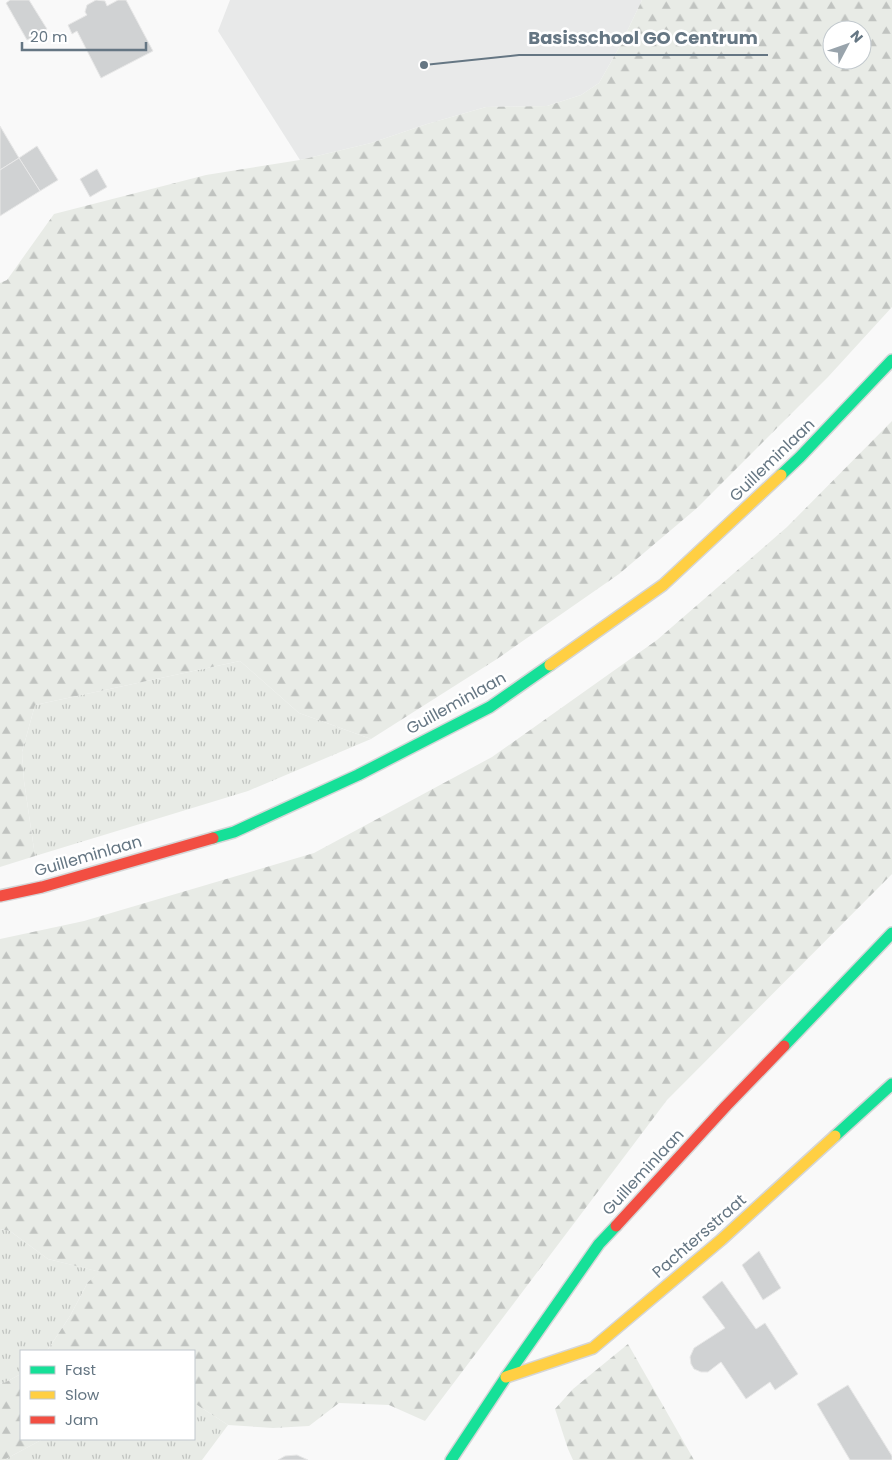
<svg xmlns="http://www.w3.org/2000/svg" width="892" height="1460" font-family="Poppins,sans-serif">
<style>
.built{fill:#e8e9e9}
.grass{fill:url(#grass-tufts)}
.forest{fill:url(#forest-firs);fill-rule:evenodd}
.building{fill:#d0d2d3;stroke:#e8e8e8}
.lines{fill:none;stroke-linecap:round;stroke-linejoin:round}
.fast-casing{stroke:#d5d6d7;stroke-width:14}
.slow-casing{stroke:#d5d6d7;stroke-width:14}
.jam-casing{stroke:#d5d6d7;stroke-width:14}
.fast{stroke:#16e098;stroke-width:11}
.slow{stroke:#ffcf43;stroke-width:11}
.jam{stroke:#f24e42;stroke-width:11}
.labels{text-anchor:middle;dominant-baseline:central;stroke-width:5;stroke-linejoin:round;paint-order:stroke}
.street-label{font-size:16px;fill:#657683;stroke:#fff}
.leader{fill:none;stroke:#657683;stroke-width:2}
.callout-dot{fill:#657683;stroke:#fff;stroke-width:2}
.callout-label{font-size:18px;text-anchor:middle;font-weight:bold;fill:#657683;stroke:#fff;stroke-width:5;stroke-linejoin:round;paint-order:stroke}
</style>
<defs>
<pattern id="grass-tufts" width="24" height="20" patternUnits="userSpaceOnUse" patternTransform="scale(1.25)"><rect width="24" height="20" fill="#e8ebe6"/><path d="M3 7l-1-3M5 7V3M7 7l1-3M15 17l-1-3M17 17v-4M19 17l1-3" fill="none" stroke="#c0c3c0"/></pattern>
<pattern id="forest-firs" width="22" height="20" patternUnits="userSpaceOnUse" patternTransform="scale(1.25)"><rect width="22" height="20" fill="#e8ebe6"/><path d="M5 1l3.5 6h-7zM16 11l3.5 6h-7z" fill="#c0c3c0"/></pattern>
</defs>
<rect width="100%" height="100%" fill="#f9f9f9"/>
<path class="built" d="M 230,0 L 642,0 L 620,46 L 599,83 L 581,95 L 547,106 L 486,107 L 427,124 L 371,143 L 300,160 L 218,31 Z"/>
<g class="grass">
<path d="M 240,661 L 299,713 L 371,739 L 248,791 L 35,856 L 24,781 L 22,752 L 35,705 Z"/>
<path d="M 0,1229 L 10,1231 L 48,1259 L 101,1272 L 88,1282 L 70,1316 L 47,1351 L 21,1351 L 21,1374 L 6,1382 L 0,1384 Z"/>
<path d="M 194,1403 L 228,1425 L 202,1460 L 4,1460 L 43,1439 L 194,1439 Z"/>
</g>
<g class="forest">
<path d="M 642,0 L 892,0 L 892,307 L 828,377 L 697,508 L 619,574 L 497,659 L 371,739 L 299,713 L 240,661 L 35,705 L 22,752 L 24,781 L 35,856 L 0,867 L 0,283 L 7,280 L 54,214 L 206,175 L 300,160 L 371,143 L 427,124 L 486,107 L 547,106 L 581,95 L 599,83 L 620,46 ZM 832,30 L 862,30 L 862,60 L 832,60 Z"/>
<path d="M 892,421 L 892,874 L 667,1100 L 425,1421 L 389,1405 L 339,1403 L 309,1426 L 273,1428 L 228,1425 L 194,1403 L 194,1351 L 47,1351 L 70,1316 L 88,1282 L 100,1272 L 48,1259 L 10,1231 L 0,1229 L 0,939 L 84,921 L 314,853 L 492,757 L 657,640 L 787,527 Z"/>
<path d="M 628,1344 L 694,1460 L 573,1460 L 568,1449 L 555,1409 L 573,1389 Z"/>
<path d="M 21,1374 L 21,1439 L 43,1439 L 4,1460 L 0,1460 L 0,1384 L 6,1382 Z"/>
</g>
<g class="building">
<path d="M 10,0 L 29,0 L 47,29 L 27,40 L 6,3 Z"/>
<path d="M 96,0 L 105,1 L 107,6 L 118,0 L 126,0 L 153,51 L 101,78 L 77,31 L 72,34 L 68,25 L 87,15 L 85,12 L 87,5 Z"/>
<path d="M 0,126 L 19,158 L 0,170 Z"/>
<path d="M 37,146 L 58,180 L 40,191 L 19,158 Z"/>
<path d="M 19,158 L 40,191 L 0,216 L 0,170 Z"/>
<path d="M 97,169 L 107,187 L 90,197 L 80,179 Z"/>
<path d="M 759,1251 L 781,1288 L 763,1300 L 742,1265 Z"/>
<path d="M 722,1281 L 756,1329 L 765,1323 L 798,1374 L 775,1390 L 770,1382 L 746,1399 L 721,1362 L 708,1372 L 701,1372 L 694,1369 L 691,1364 L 690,1357 L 694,1348 L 725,1328 L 702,1297 Z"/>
<path d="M 848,1385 L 892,1456 L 892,1460 L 850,1460 L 817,1404 Z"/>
<path d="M 297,1455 L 308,1460 L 278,1460 L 285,1456 Z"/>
</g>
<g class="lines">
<g class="fast-casing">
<g id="fast">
<path d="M 781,475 L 800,457 L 892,360"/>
<path d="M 213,838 L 234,832 L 358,775 L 490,707 L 550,665"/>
<path d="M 784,1046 L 892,933"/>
<path d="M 835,1136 L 892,1084"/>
<path d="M 451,1460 L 506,1377 L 599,1244 L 616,1226"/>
</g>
</g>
<g class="slow-casing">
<g id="slow">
<path d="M 550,665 L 663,585 L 781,475"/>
<path d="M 506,1377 L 593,1348 L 721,1240 L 835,1136"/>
</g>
</g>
<g class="jam-casing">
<g id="jam">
<path d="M 0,896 L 42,887 L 213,838"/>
<path d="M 616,1226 L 726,1106 L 784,1046"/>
</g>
</g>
<use href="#fast" class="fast"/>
<use href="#slow" class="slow"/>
<use href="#jam" class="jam"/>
</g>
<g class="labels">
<g class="street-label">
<text transform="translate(772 460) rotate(-44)">Guilleminlaan</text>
<text transform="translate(456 703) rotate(-29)">Guilleminlaan</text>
<text transform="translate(88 856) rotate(-16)">Guilleminlaan</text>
<text transform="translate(643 1172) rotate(-47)">Guilleminlaan</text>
<text transform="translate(699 1236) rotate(-41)">Pachtersstraat</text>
</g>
</g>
<path class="leader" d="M424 65L519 55H768"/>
<circle class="callout-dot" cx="424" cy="65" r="5"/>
<g class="callout-label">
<text x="643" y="44">Basisschool GO Centrum</text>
</g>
<rect x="20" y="1350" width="175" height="90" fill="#ffffff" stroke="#c1c8cd"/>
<rect x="30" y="1366" width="25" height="8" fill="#16e098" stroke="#c1c8cd"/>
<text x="65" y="1375" font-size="15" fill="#657683">Fast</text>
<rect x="30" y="1391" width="25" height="8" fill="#ffcf43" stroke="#c1c8cd"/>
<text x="65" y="1400" font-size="15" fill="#657683">Slow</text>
<rect x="30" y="1416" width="25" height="8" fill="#f24e42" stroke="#c1c8cd"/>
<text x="65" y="1425" font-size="15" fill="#657683">Jam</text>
<g transform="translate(847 45) rotate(49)"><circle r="24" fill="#ffffff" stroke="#c1c8cd"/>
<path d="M0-4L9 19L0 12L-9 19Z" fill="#99a4ac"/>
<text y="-8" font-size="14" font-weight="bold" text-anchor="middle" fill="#657683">N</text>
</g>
<path d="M22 42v8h124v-8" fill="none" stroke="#657683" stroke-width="2.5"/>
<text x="30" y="42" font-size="15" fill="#657683" stroke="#ffffff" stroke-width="4" paint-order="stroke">20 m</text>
</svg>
